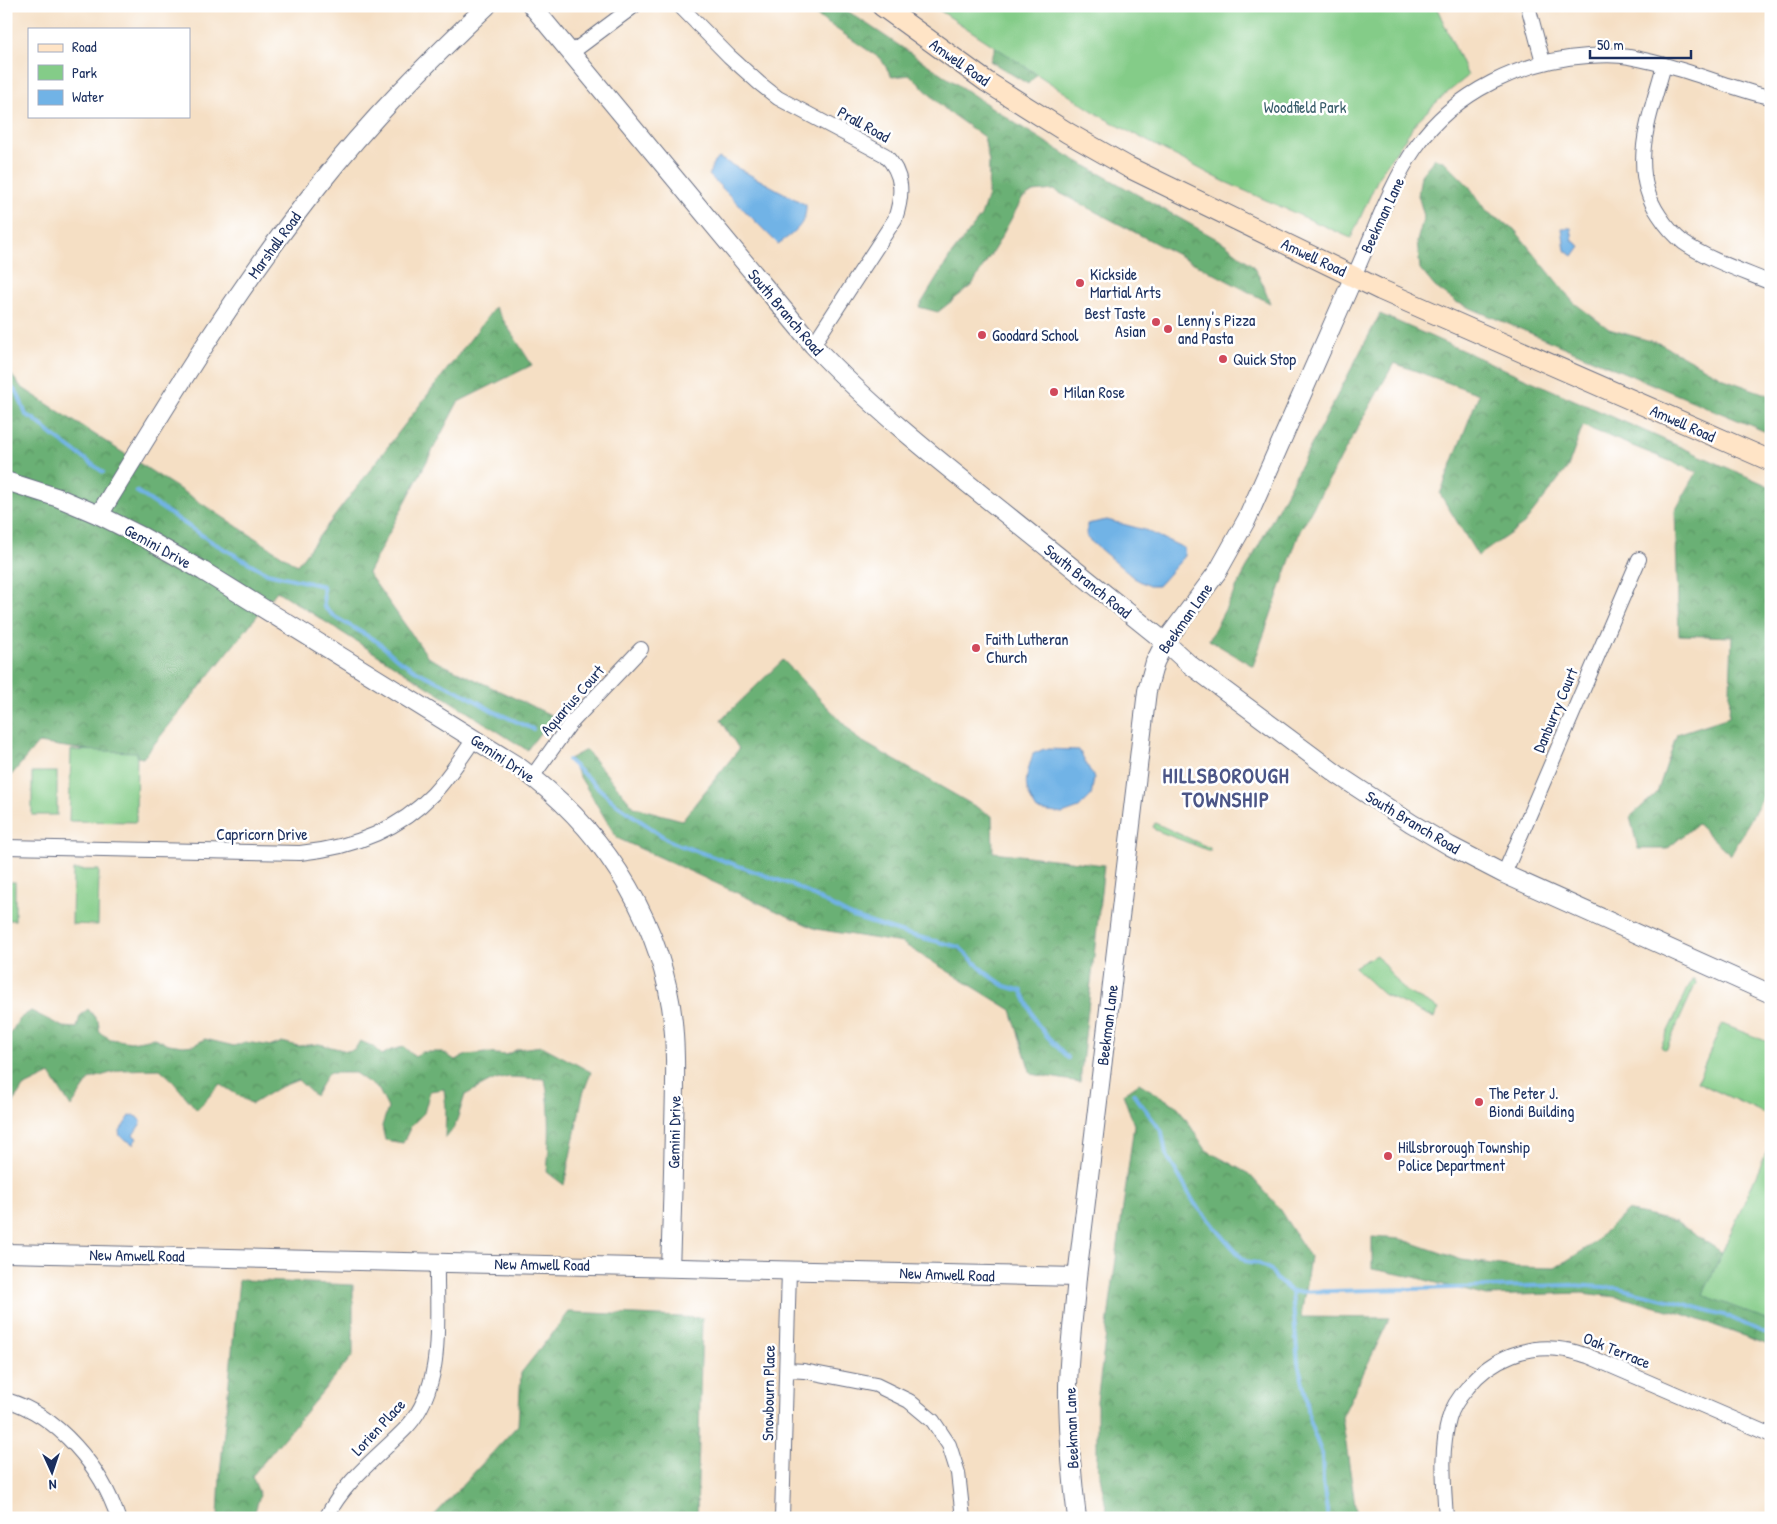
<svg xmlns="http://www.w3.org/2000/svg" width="1777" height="1524" font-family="'Patrick Hand',sans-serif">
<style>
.grass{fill:url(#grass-tufts);stroke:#507e73}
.forest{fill:url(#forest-crowns);stroke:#437069}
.green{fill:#84cc88;stroke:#507e73}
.water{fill:#71b3e6;stroke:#4671a2}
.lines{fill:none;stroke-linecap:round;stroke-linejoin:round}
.stream{stroke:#71b3e6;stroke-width:4}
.minor-casing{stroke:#676d82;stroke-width:16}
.tertiary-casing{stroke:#676d82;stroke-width:20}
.secondary-casing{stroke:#676d82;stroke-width:22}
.minor{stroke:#fff;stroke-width:14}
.tertiary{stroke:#fff;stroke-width:18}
.secondary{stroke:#ffe4c6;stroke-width:20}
.poi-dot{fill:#d1495b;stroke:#fff;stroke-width:2}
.labels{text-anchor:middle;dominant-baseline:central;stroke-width:5;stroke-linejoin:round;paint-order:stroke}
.street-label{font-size:16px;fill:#1b2f5e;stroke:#fff}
.park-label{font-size:16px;fill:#3a5e6b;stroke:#fff}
.poi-label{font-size:16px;fill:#1b2f5e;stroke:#fff;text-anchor:start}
.district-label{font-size:21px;font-weight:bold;letter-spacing:1px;fill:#4c5687;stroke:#fff}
</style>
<defs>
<pattern id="grass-tufts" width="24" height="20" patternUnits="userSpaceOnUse" patternTransform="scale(1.25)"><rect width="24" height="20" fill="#84cc88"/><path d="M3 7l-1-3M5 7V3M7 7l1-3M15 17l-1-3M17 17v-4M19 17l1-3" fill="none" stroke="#6ba672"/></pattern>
<pattern id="forest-crowns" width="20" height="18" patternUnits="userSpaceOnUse" patternTransform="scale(1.25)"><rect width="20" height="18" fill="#6bb074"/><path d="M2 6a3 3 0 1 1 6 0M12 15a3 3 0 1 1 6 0" fill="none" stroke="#579062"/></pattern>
</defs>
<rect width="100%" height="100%" fill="#fff"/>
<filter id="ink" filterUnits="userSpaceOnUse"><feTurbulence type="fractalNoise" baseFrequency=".02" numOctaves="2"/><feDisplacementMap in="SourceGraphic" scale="10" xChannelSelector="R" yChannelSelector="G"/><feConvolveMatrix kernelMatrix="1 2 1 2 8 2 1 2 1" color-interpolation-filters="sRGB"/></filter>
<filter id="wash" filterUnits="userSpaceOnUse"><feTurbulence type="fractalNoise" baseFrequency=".0096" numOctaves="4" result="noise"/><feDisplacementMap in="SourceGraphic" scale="20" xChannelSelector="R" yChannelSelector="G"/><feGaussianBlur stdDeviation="1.12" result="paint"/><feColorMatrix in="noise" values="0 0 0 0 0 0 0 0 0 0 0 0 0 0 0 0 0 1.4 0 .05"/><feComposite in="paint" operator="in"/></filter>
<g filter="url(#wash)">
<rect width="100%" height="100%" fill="#f5dfc4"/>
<g class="grass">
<path d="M 1155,823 L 1210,848 L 1210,851 L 1155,830 L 1153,827 Z"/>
<path d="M 1692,980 L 1695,980 L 1696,983 L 1667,1048 L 1663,1049 L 1661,1046 Z"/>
</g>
<g class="forest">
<path d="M 802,6 L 840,6 L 1015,123 L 1070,157 L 1224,243 L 1252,265 L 1260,278 L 1270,303 L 1054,190 L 1033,192 L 1022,199 L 998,243 L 972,285 L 938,312 L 919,307 L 951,255 L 981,216 L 988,195 L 989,162 L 984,137 L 947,111 L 910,75 L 892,77 L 881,59 Z"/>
<path d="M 1005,24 L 1051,59 L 1028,84 L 990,61 Z"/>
<path d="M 1435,158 L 1445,162 L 1469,186 L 1486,211 L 1514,229 L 1573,302 L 1609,329 L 1661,344 L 1727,380 L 1771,396 L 1771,434 L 1456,302 L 1435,287 L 1420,269 L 1417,241 L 1424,216 L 1418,195 L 1421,175 Z"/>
<path d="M 495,307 L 532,365 L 458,402 L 368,573 L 429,658 L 553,716 L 527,750 L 277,591 L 143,758 L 38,743 L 9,778 L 6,775 L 6,699 L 9,692 L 6,688 L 6,368 L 21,387 L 297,565 Z"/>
<path d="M 1380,314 L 1771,487 L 1771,782 L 1731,855 L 1697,824 L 1667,849 L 1638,849 L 1630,817 L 1657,793 L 1677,734 L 1729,717 L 1732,637 L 1679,635 L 1675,511 L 1697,472 L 1583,426 L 1568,467 L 1524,524 L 1478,556 L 1440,494 L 1479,394 L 1394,363 L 1300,531 L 1253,666 L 1209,640 Z"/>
<path d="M 783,660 L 858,739 L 992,816 L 993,852 L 1104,865 L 1080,1082 L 1031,1074 L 1011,1010 L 902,943 L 816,929 L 617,838 L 569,759 L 586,750 L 634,807 L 682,820 L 739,749 L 721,720 Z"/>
<path d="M 88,1009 L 98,1021 L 100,1033 L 111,1039 L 131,1042 L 154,1038 L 169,1044 L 183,1046 L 194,1045 L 205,1039 L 234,1046 L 245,1042 L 272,1046 L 282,1042 L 298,1046 L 319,1044 L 347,1051 L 355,1049 L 360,1041 L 372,1046 L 382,1055 L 391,1050 L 404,1047 L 415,1057 L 421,1052 L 442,1052 L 455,1060 L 467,1055 L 486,1053 L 506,1055 L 518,1049 L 542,1046 L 591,1072 L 583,1094 L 564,1185 L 547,1172 C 550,1141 551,1109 545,1079 L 509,1077 L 491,1081 L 465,1095 L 455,1126 L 445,1138 L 446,1108 L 444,1089 L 430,1091 L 424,1113 L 411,1126 L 403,1143 L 385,1140 L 382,1126 L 388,1108 L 379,1090 L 355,1073 L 328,1073 L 315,1096 L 298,1080 L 278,1088 L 252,1104 L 220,1084 L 197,1110 L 169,1077 L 160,1069 L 121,1070 L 90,1079 L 71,1107 L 50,1074 L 23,1087 L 9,1110 L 6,1101 L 6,1037 L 8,1038 L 19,1019 L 31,1011 L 63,1027 L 77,1028 L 80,1016 Z"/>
<path d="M 1139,1083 L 1178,1107 L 1206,1150 L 1249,1174 L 1276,1204 L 1310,1257 L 1301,1317 L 1390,1318 L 1342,1417 L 1357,1518 L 1108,1518 L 1097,1460 L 1097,1401 L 1134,1125 L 1123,1094 Z"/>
<path d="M 1627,1211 L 1676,1222 L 1732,1259 L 1771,1300 L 1771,1346 L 1686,1315 L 1624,1298 L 1582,1293 L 1486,1296 L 1414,1277 L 1372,1269 L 1372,1237 L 1401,1239 L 1462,1260 L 1516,1267 L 1555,1268 L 1590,1246 Z"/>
<path d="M 239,1280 L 353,1285 L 353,1355 L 252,1476 L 260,1495 L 253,1518 L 218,1518 L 220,1474 Z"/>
<path d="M 569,1312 L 702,1318 L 697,1518 L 432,1518 L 518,1425 L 521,1373 Z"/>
</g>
<g class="green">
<path d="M 933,6 L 1436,6 L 1468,76 L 1442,97 L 1418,120 L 1380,174 L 1351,238 L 1223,181 L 1102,117 Z"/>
<path d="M 71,750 L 137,752 L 136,822 L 69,821 Z"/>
<rect x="32" y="772" width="25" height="43"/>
<path d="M 73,870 L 99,870 L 98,925 L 72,924 Z"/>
<rect x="6" y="882" width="9" height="38"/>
<path d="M 1376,955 L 1405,991 L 1439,1009 L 1434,1018 L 1383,994 L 1354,967 Z"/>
<path d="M 1722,1024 L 1771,1043 L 1771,1109 L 1768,1115 L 1697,1082 Z"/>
<path d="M 1771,1142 L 1771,1321 L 1703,1295 Z"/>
</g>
<g class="water">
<path d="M 719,158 L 806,205 C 807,224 793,234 778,244 L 709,175 L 713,163 Z"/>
<path d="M 1562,228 L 1571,228 L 1573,241 L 1580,246 L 1573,256 L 1565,250 Z"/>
<path d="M 1107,520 L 1145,530 L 1184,548 L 1185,556 L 1158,586 L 1149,586 L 1134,578 L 1087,538 L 1087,524 Z"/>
<path d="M 1044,749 L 1079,750 L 1094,778 L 1091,796 L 1079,808 L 1062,814 L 1037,810 C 1022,786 1025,780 1033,754 Z"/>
<path d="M 134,1115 L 140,1119 L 141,1123 L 133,1135 L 137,1138 L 133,1144 L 120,1136 L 119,1132 L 130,1116 Z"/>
</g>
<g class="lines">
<g class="stream">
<path d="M 6,382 L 18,394 L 26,415 L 34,419 L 55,437 L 103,472"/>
<path d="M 136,491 L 212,542 L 267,573 L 323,586 L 324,607 L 335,617 L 378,642 L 397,659 L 420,673 L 464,694 L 493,711 L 533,729"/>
<path d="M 568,760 L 616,804 L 671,842 L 795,886 L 853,917 L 903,933 L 959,947 L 986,973 L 1005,986 L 1022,991 L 1036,1022 L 1046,1035 L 1068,1058"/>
<path d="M 1133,1093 L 1162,1132 L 1166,1154 L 1195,1204 L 1231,1246 L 1245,1261 L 1257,1263 L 1271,1270 L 1277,1280 L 1292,1292 L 1572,1285 L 1618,1288 L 1685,1304 L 1727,1316 L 1771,1336"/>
<path d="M 1292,1292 L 1298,1363 L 1306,1395 L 1310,1423 L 1322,1454 L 1323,1482 L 1328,1518"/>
</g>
</g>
</g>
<g filter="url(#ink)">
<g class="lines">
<g class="minor-casing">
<g id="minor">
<path d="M 680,6 L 729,56 L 759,83 L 778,98 L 885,155 C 904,174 903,195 895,219 L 813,345"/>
<path d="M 1528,6 L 1543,62"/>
<path d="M 571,53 L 634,6"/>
<path d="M 1664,65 C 1651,114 1627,168 1659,215 C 1666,226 1674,235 1684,243 C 1707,259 1745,272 1771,283"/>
<path d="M 1354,276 C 1374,233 1389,186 1416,147 C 1454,92 1523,60 1588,56 C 1601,55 1616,54 1629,57 C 1663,63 1695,74 1727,85 C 1742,89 1756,95 1771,97"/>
<path d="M 532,777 L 570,724 L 641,649"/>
<path d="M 6,847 L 300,853 C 349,848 398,831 433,794 C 449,777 461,758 474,739"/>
<path d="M 1504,874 L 1639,559"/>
<path d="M 787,1370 L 804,1371 L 876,1385 L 909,1401 L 933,1421 L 949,1445 L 958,1473 L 963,1518"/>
<path d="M 6,1400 C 58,1415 102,1468 118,1518"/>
<path d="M 326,1518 C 346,1479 378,1457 407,1427 C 446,1384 436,1316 437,1262"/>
<path d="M 782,1518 L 789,1270"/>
<path d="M 1446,1518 C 1444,1485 1440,1451 1449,1419 C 1452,1407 1460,1396 1468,1387 C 1491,1358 1529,1343 1566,1350 C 1573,1351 1581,1354 1588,1356 L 1771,1435"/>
</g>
</g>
<g class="tertiary-casing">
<g id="tertiary">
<path d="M 532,6 L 813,345 C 869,405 933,456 997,507 C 1053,552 1109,597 1165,642 L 1189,664 L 1338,775 L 1411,823 L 1450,846 L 1504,874 L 1771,994"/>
<path d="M 6,481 L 59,498 L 99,515 L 143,537 L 203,571 L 519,767 C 598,824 655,909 671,1006 C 677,1046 675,1087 674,1127 C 673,1174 672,1220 670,1267"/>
<path d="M 99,515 C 168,402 237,288 319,185 C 369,121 428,62 487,6"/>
<path d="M 6,1253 L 1077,1277"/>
<path d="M 1077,1518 C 1072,1479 1069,1439 1068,1399 C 1067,1359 1074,1317 1077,1277 L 1147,691 L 1155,662 L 1165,642 L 1218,571 L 1247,519 L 1354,276"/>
</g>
</g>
<g class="secondary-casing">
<path id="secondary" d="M 882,6 L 987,82 L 1068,133 L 1128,167 L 1381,290 L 1771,461"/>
</g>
<use href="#minor" class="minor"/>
<use href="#tertiary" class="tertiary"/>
<use href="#secondary" class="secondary"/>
</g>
</g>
<g class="poi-dot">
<circle cx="1080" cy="283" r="5"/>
<circle cx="1156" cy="322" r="5"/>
<circle cx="1168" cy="329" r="5"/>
<circle cx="982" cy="335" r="5"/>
<circle cx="1223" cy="359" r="5"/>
<circle cx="1054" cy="392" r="5"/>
<circle cx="976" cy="648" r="5"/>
<circle cx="1479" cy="1102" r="5"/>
<circle cx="1388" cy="1156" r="5"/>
</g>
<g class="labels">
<g class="street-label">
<text transform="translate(960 62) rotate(35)">Amwell Road</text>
<text transform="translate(864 124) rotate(29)">Prall Road</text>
<text transform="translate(1382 215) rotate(-65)">Beekman Lane</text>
<text transform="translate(274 245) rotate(-54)">Marshall Road</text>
<text transform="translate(1314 257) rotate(25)">Amwell Road</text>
<text transform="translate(786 312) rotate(50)">South Branch Road</text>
<text transform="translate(1683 423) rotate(24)">Amwell Road</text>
<text transform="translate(158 546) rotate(29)">Gemini Drive</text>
<text transform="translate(1088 581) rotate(39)">South Branch Road</text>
<text transform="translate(1185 618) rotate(-55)">Beekman Lane</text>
<text transform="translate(572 700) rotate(-49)">Aquarius Court</text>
<text transform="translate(1555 710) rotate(-67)">Danburry Court</text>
<text transform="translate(503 758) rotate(34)">Gemini Drive</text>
<text transform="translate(1413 822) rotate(31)">South Branch Road</text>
<text x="262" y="834">Capricorn Drive</text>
<text transform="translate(1107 1025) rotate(-83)">Beekman Lane</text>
<text transform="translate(674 1132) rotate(-89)">Gemini Drive</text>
<text transform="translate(137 1255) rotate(1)">New Amwell Road</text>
<text transform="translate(542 1264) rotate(1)">New Amwell Road</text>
<text transform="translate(947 1274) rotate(2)">New Amwell Road</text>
<text transform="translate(1617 1350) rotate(22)">Oak Terrace</text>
<text transform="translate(768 1393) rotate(-89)">Snowbourn Place</text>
<text transform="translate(378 1427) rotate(-47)">Lorien Place</text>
<text transform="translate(1071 1428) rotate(-92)">Beekman Lane</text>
</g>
<g class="park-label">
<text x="1305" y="107">Woodfield Park</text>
</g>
<g class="poi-label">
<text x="1090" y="274">Kickside<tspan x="1090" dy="18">Martial Arts</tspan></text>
<text x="1146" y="313" text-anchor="end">Best Taste<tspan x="1146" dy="18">Asian</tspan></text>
<text x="1178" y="320">Lenny's Pizza<tspan x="1178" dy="18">and Pasta</tspan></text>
<text x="992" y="335">Goodard School</text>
<text x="1233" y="359">Quick Stop</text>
<text x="1064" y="392">Milan Rose</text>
<text x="986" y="639">Faith Lutheran<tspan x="986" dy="18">Church</tspan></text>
<text x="1489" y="1093">The Peter J.<tspan x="1489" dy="18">Biondi Building</tspan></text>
<text x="1398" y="1147">Hillsbrorough Township<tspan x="1398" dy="18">Police Department</tspan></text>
</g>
<g class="district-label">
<text x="1226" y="775">HILLSBOROUGH<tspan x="1226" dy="24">TOWNSHIP</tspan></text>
</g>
</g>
<rect width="1777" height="1524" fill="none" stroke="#fff" stroke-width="25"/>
<rect x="28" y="28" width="162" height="90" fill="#ffffff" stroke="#a4acbf"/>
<rect x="38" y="44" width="25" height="8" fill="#ffe4c6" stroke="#a4acbf"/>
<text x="72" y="52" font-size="15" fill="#1b2f5e">Road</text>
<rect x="38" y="65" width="25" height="15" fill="#84cc88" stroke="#a4acbf"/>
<text x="72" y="78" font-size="15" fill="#1b2f5e">Park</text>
<rect x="38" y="90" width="25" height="15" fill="#71b3e6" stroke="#a4acbf"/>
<text x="72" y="102" font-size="15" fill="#1b2f5e">Water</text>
<g transform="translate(52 1472) rotate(177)" stroke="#ffffff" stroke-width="4" paint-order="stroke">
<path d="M0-4L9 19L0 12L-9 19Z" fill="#1b2f5e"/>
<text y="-8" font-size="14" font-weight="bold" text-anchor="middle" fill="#1b2f5e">N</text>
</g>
<path d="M1590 50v8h101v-8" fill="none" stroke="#1b2f5e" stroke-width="2.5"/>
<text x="1597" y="50" font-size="15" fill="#1b2f5e" stroke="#ffffff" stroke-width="4" paint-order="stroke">50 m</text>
</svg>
